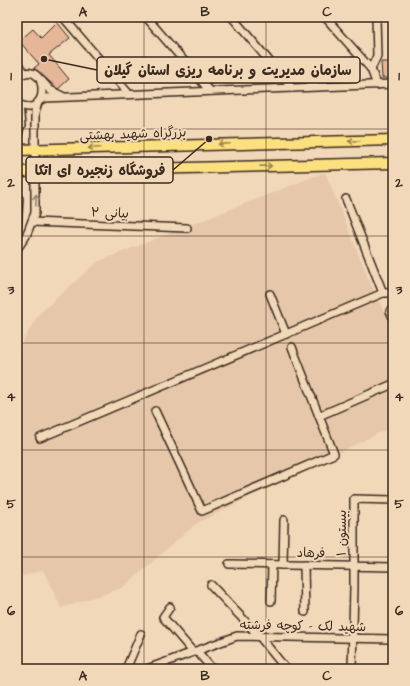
<svg xmlns="http://www.w3.org/2000/svg" width="410" height="686" font-family="'Architects Daughter','Playpen Sans Arabic',sans-serif">
<style>
.built{fill:#e7c7a9}
.building{fill:#e6b698;stroke:#3b2a1e}
.lines{fill:none;stroke-linecap:round;stroke-linejoin:round}
.minor-casing{stroke:#3b2a1e;stroke-width:10}
.highway-casing{stroke:#3b2a1e;stroke-width:13}
.minor{stroke:#f1d8b9;stroke-width:7}
.highway{stroke:#fce080;stroke-width:10}
.oneway{stroke:#9c854f}
.oneway2{stroke:#96816c}
.grid{fill:none;stroke:#3b2a1e;stroke-width:1;stroke-opacity:0.55}
.labels{text-anchor:middle;dominant-baseline:central;stroke-width:4;stroke-linejoin:round;paint-order:stroke}
.street-label{font-size:13px;fill:#3b2a1e;stroke:#f1d8b9}
.leader{fill:none;stroke:#3b2a1e;stroke-width:1.5}
.callout-dot{fill:#3b2a1e;stroke:#f1d8b9;stroke-width:1.5}
.callout{fill:#f1d8b9;stroke:#3b2a1e;stroke-width:1.5}
.callout-label{font-size:14px;text-anchor:middle;font-weight:bold;fill:#3b2a1e}
.neatline{fill:none;stroke:#3b2a1e;stroke-width:1.5}
.grid-label{font-size:13px;text-anchor:middle;font-weight:bold;fill:#3b2a1e}
</style>
<rect width="100%" height="100%" fill="#f1d8b9"/>
<filter id="ink" filterUnits="userSpaceOnUse"><feTurbulence type="fractalNoise" baseFrequency=".025" numOctaves="2"/><feDisplacementMap in="SourceGraphic" scale="8" xChannelSelector="R" yChannelSelector="G"/><feConvolveMatrix kernelMatrix="1 2 1 2 8 2 1 2 1" color-interpolation-filters="sRGB"/></filter>
<g filter="url(#ink)">
<path class="built" d="M 325,172 L 369,280 L 393,331 L 393,426 L 197,523 L 122,588 L 61,608 L 43,570 L 17,578 L 17,351 L 39,314 L 97,262 Z"/>
<g class="building">
<path d="M 57,22 L 70,38 L 49,55 L 69,79 L 58,89 L 34,68 L 39,64 L 19,41 L 33,29 L 41,38 Z"/>
<path d="M 381,62 L 393,62 L 393,78 L 382,78 Z"/>
</g>
<g class="lines">
<g class="minor-casing">
<g id="minor">
<path d="M 63,17 L 129,94"/>
<path d="M 146,17 L 210,91"/>
<path d="M 232,17 L 292,88"/>
<path d="M 325,17 L 371,69 L 377,85"/>
<path d="M 17,63 L 25,73"/>
<path d="M 371,69 L 377,56 L 376,17"/>
<path d="M 17,77 C 50,55 51,124 17,103"/>
<path d="M 42,81 L 50,90 L 62,96"/>
<path d="M 40,100 L 45,98 L 393,84"/>
<path d="M 17,136 L 21,126 L 19,104"/>
<path d="M 17,192 L 19,199 L 17,231"/>
<path d="M 346,199 L 383,293 L 393,293"/>
<path d="M 32,222 L 187,228"/>
<path d="M 17,249 L 26,236 L 35,213 L 35,113 L 38,102"/>
<path d="M 270,294 L 286,334 L 383,293"/>
<path d="M 390,311 L 393,318"/>
<path d="M 292,347 L 319,416 L 393,384"/>
<path d="M 155,411 L 202,511 L 334,454 L 319,416"/>
<path d="M 40,438 L 286,334"/>
<path d="M 229,564 L 393,567"/>
<path d="M 283,565 L 284,520"/>
<path d="M 304,565 L 305,612"/>
<path d="M 211,585 L 260,637 L 286,669"/>
<path d="M 271,601 L 272,565"/>
<path d="M 170,607 L 163,617 L 193,652"/>
<path d="M 197,651 L 212,669"/>
<path d="M 126,669 L 141,634"/>
<path d="M 147,669 L 237,636 L 393,639"/>
<path d="M 352,669 L 354,586 L 354,499 L 393,500"/>
</g>
</g>
<g class="highway-casing">
<g id="highway">
<path d="M 17,150 L 393,140"/>
<path d="M 17,172 L 393,163"/>
</g>
</g>
<use href="#minor" class="minor"/>
<use href="#highway" class="highway"/>
</g>
<defs><path id="oneway-shaft" d="M-6 0H5M1.5-3L5.5 0L1.5 3" fill="none" stroke-width="1.6" stroke-linecap="round" stroke-linejoin="round"/></defs>
<g class="oneway">
<use href="#oneway-shaft" transform="translate(354 141) rotate(178)"/>
<use href="#oneway-shaft" transform="translate(224 144) rotate(178)"/>
<use href="#oneway-shaft" transform="translate(94 148) rotate(178)"/>
<use href="#oneway-shaft" transform="translate(266 166) rotate(-1)"/>
</g>
<use class="oneway2" href="#oneway-shaft" transform="translate(36 200) rotate(-89)"/>
</g>
<path class="grid" d="M 144,17 L 144,669M 266,17 L 266,669M 17,129 L 393,129M 17,236 L 393,236M 17,343 L 393,343M 17,450 L 393,450M 17,557 L 393,557"/>
<g class="labels">
<g class="street-label">
<text transform="translate(133 134) rotate(-2)">بزرگراه شهید بهشتی</text>
<text transform="translate(110 213) rotate(2)">بیانی ۲</text>
<text transform="translate(342 533) rotate(-90)">بیستون ۱</text>
<text transform="translate(311 553) rotate(1)">فرهاد</text>
<text transform="translate(303 626) rotate(1)">شهید لک - کوچه فرشته</text>
</g>
</g>
<path class="leader" d="M44 59L97 70M209 139L173 170"/>
<g class="callout-dot">
<circle cx="44" cy="59" r="4"/>
<circle cx="209" cy="139" r="4"/>
</g>
<g class="callout">
<rect x="97" y="57" width="263" height="26" rx="4"/>
<rect x="26" y="157" width="147" height="26" rx="4"/>
</g>
<g class="callout-label">
<text x="228" y="75">سازمان مدیریت و برنامه ریزی استان گیلان</text>
<text x="100" y="175">فروشگاه زنجیره ای اتکا</text>
</g>
<rect width="410" height="686" fill="none" stroke="#f1d8b9" stroke-width="44"/>
<rect x="22" y="22" width="366" height="642" class="neatline"/>
<g class="grid-label">
<text x="83" y="16">A</text>
<text x="205" y="16">B</text>
<text x="327" y="16">C</text>
<text x="11" y="80">1</text>
<text x="399" y="80">1</text>
<text x="11" y="187">2</text>
<text x="399" y="187">2</text>
<text x="11" y="294">3</text>
<text x="399" y="294">3</text>
<text x="11" y="401">4</text>
<text x="399" y="401">4</text>
<text x="11" y="508">5</text>
<text x="399" y="508">5</text>
<text x="11" y="615">6</text>
<text x="399" y="615">6</text>
<text x="83" y="680">A</text>
<text x="205" y="680">B</text>
<text x="327" y="680">C</text>
</g>
</svg>
